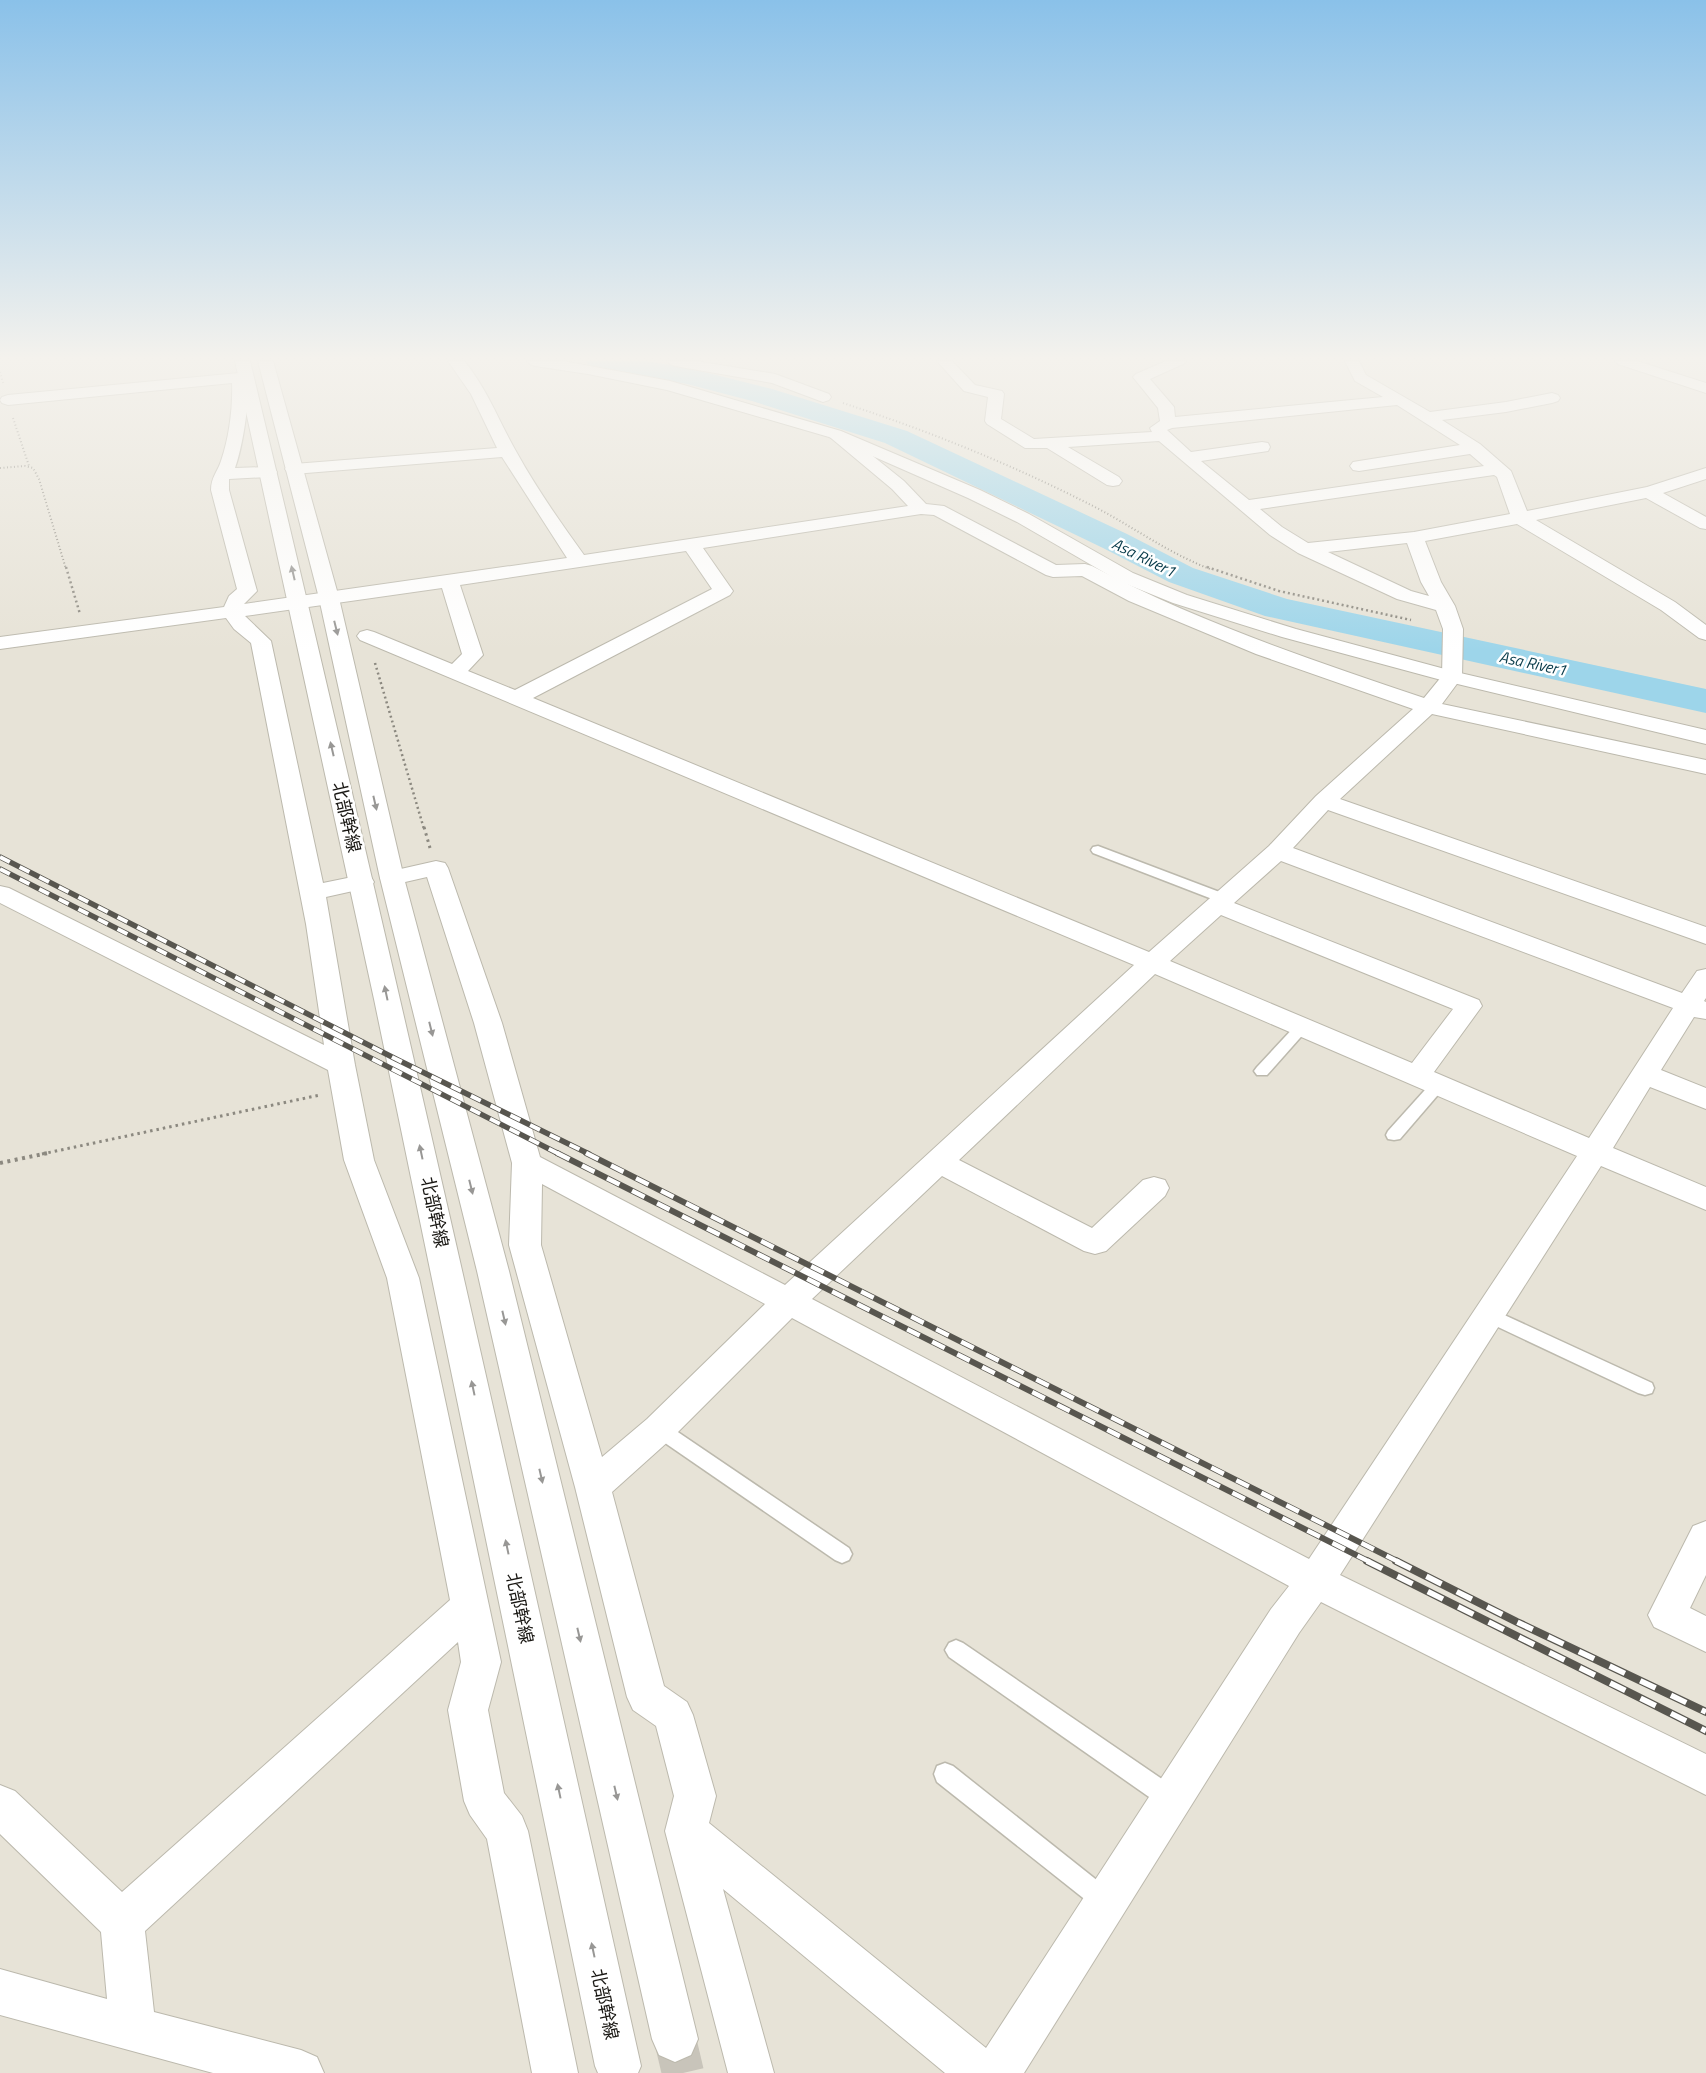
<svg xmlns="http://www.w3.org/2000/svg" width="1706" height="2073" font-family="'Titillium Web','Noto Sans JP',sans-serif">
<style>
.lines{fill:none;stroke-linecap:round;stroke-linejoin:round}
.river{fill:#9dd5ea;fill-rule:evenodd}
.secondary-tunnel{stroke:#c8c4ba;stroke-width:42;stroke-dasharray:42 21;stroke-linecap:butt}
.lane-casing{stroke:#bcb9ad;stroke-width:3}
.street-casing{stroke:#bcb9ad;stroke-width:2}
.secondary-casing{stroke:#bcb9ad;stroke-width:2}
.path-far3{stroke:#8c8980;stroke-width:2;stroke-dasharray:1 2.5;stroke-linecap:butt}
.path-far2{stroke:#8c8980;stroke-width:2.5;stroke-dasharray:2 3;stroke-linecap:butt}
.path-far1{stroke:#8c8980;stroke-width:3;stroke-dasharray:2.5 4;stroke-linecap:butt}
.path{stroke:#8c8980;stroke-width:4;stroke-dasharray:3 4.5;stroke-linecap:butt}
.lane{fill:#fff;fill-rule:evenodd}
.street{fill:#fff;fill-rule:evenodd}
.secondary{fill:#fff;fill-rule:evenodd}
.rail-far2-casing{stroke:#58564f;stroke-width:5.5}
.rail-far1-casing{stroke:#58564f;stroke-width:6}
.rail-casing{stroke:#58564f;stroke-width:8}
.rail-far2{stroke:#fff;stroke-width:4;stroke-dasharray:11;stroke-linecap:butt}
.rail-far1{stroke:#fff;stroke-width:4.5;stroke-dasharray:14;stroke-linecap:butt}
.rail{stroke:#fff;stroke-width:5.5;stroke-dasharray:17;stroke-linecap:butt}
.oneway{fill:#989795}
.labels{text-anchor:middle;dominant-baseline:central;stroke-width:5;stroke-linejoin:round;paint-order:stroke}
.far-water-label{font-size:16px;font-style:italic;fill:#083b4a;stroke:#fff}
.street-label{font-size:18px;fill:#191713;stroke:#fff}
</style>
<rect width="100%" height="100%" fill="#e7e3d7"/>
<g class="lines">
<path class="river" d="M 586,361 L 646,361 L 688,368 L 772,389 L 907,431 L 1127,534 L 1193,568 L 1287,599 L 1706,689 L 1706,713 L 1265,616 L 1169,582 L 1103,548 L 885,443 L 752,401 L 687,384 L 599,369 L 589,367 Z"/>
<path class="secondary-tunnel" d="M 675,2039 L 683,2073"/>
<g class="lane-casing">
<g id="lane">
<path d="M 1098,846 L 1230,896 L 1232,899 L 1225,903 L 1220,902 L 1093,853 L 1091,850 L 1093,847 Z"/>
<path d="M 1302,1022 L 1307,1024 L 1309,1027 L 1307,1030 L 1267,1075 L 1257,1075 L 1254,1071 L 1257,1067 L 1297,1024 Z"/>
<path d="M 1438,1080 L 1443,1081 L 1446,1085 L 1443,1089 L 1400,1139 L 1394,1140 L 1388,1139 L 1386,1135 L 1388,1131 L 1433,1081 Z"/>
<path d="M 1487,1307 L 1652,1383 L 1654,1388 L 1652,1393 L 1645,1395 L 1638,1393 L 1481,1319 L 1478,1314 L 1481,1309 Z"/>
<path d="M 659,1421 L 666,1424 L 849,1548 L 852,1554 L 849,1560 L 842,1563 L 835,1560 L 652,1434 L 650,1429 L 652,1424 Z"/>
<path d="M 956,1640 L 963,1643 L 1178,1790 L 1181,1798 L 1178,1806 L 1170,1809 L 1162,1806 L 949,1657 L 945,1650 L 949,1643 Z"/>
<path d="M 945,1763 L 953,1766 L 1113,1893 L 1117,1901 L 1113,1909 L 1105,1913 L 1097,1909 L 937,1782 L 934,1774 L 937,1766 Z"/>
</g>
</g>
<g class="street-casing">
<g id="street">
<path d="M 448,361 L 464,361 C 487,388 499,422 517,453 C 537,489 560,522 584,555 L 908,506 L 892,489 L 831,438 L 829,435 L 831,432 L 843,432 L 904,481 L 926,504 L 944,506 L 1056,565 L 1085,564 L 1092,566 C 1198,622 1311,660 1424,698 L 1442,676 L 1443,629 L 1436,610 L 1397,599 L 1298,553 L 1270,535 L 1159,441 L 1068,447 L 1119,477 L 1122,481 L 1119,485 L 1113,486 L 1107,485 L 1047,448 L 1025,448 L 987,424 L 985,421 L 988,397 L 964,391 L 937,361 L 952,361 L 975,385 L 1002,391 L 1004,394 L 1001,419 L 1034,439 L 1152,432 L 1150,428 L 1160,421 L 1158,408 L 1133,377 L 1136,374 L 1166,361 L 1186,361 L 1183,364 L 1150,379 L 1174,407 L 1175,417 L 1383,397 L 1355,381 L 1345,361 L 1359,361 L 1366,375 L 1430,412 L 1506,402 L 1552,393 L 1558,395 L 1560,398 L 1558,401 L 1552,403 L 1506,412 L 1442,420 L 1480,444 L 1511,471 L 1527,511 L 1647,487 L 1706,468 L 1706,479 L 1663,493 L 1706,517 L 1706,529 L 1700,528 L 1646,498 L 1536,520 L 1675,602 L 1706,625 L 1706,640 L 1699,638 L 1661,610 L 1517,524 L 1425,541 L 1441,582 L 1455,606 L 1463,629 L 1462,677 L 1442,704 L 1706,760 L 1706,774 L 1432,714 L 1340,799 L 1706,927 L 1706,944 L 1328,810 L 1293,848 L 1682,993 L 1697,971 L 1706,969 L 1706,998 L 1704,1001 L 1706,1002 L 1706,1019 L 1694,1017 L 1661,1070 L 1706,1088 L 1706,1109 L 1650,1087 L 1613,1148 L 1706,1187 L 1706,1210 L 1601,1166 L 1340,1575 L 1706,1754 L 1706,1795 L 1321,1602 L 1299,1633 L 1024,2073 L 945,2073 L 723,1889 L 774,2073 L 728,2073 L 665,1831 L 674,1796 L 656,1726 L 633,1710 L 627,1697 L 575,1487 L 509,1245 L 512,1163 L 474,1023 L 427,877 L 392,885 L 383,883 L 380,878 L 383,873 L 436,861 L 445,863 L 448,868 L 502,1023 L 540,1157 L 785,1285 L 1134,965 L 360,640 L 357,636 L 360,632 L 367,630 L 374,632 L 452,664 L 462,654 L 442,588 L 245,616 L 271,641 L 323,883 L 362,875 L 371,877 L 374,882 L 371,887 L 326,897 L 355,1065 L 374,1160 L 419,1278 L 501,1662 L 488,1710 L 504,1793 L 522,1816 L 528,1831 L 578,2073 L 532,2073 L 487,1839 L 470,1815 L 464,1801 L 448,1710 L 461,1662 L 458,1642 L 145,1931 L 154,2012 L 301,2050 L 317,2057 L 324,2073 L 213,2073 L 0,2015 L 0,1969 L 107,1999 L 101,1932 L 0,1834 L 0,1785 L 15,1791 L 122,1892 L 450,1600 L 387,1278 L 344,1160 L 328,1070 L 0,903 L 0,886 L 9,888 L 324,1045 L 306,924 L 251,643 L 234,629 L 226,618 L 0,649 L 0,637 L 224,607 L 229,596 L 237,589 L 211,490 C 211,477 217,473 221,461 C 229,438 233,408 232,383 L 8,405 L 2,403 L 0,400 L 2,397 L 8,395 L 239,373 L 244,375 C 254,388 241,453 235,468 L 268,467 L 274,468 L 277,472 L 274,476 L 268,477 L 229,479 L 229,490 L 257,591 L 244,604 L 567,558 L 502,457 L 294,474 L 288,473 L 285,469 L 288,465 L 294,464 L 497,448 L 471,394 ZM 1397,405 L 1460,445 L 1359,461 L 1353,462 L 1350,466 L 1353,470 L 1359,471 L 1470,454 L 1484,466 L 1249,500 L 1201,461 L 1268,451 L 1270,447 L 1268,443 L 1262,442 L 1191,452 L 1167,430 L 1172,428 ZM 1494,475 L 1497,477 L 1510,514 L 1414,532 L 1308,543 L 1282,527 L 1260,509 ZM 921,514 L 934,515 L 1046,575 L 1053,577 L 1082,576 L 1129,601 L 1256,654 L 1413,709 L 1316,796 L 1269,846 L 1149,952 L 533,698 L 730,595 L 733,591 L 703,548 ZM 1407,543 L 1421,582 L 1429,596 L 1411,591 L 1328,552 ZM 686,551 L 712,589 L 515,690 L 468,671 L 483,655 L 460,585 ZM 1281,861 L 1673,1008 L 1589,1138 L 1434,1072 L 1482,1006 L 1479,1000 L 1234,903 ZM 1221,915 L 1453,1009 L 1412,1063 L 1170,961 ZM 1155,974 L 1577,1156 L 1309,1559 L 812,1299 L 942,1176 L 1084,1251 L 1095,1254 L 1106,1251 L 1165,1196 L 1169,1188 L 1165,1180 L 1154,1177 L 1143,1180 L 1092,1228 L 959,1160 ZM 542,1184 L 765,1304 L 647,1419 L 602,1457 L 541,1245 ZM 792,1318 L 1289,1586 L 1271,1609 L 986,2048 L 709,1823 L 716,1796 L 693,1715 L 687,1702 L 664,1686 L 612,1492 L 671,1439 Z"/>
<path d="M 667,361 L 696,361 L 775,374 L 829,394 L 831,397 L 829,400 L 823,402 L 772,383 L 675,366 L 670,364 Z"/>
<path d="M 1615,361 L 1637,361 L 1706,383 L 1706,393 L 1618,364 Z"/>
<path d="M 1706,1521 L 1706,1575 L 1690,1608 L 1706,1616 L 1706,1652 L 1654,1627 L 1648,1615 L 1693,1526 Z"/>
</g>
</g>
<g class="secondary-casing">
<g id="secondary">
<path d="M 235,361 L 250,361 C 386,928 514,1497 641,2066 L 638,2073 L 598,2073 L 595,2066 L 374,999 Z"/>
<path d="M 258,361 L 273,361 L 339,598 L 404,878 L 509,1271 L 698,2039 L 691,2055 L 675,2062 L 659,2055 L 652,2039 L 477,1271 L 380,878 L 319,598 Z"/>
<path d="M 527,361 L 563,361 L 670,381 L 841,431 L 980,490 L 1029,514 L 1133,573 L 1187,595 L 1296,629 L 1456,672 L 1706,730 L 1706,744 L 1445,681 L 1282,637 L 1173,603 L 1119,581 L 1017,522 L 968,498 L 829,437 L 667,390 L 588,374 L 535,366 L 530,364 Z"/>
</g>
</g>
<g class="path-far3">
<path d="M 0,372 L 3,383"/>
<path d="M 843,403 C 929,431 1013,465 1093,506 C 1132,526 1168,553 1210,569"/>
<path d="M 13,418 L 29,466"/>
<path d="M 0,468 L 25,466 L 33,468 L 39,479 L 66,569"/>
</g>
<g class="path-far2">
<path d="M 66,567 L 80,614"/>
<path d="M 1207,567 L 1279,591 L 1411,620"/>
<path d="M 375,663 L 424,829"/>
</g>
<g class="path-far1">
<path d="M 424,827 L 430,848"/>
<path d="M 42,1154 L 320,1095"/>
</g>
<path class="path" d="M 0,1163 L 48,1153"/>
<use href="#lane" class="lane"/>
<use href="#street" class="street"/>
<use href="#secondary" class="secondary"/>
<g class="rail-far2-casing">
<g id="rail-far2">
<path d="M 0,857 L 396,1059 L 589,1154"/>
<path d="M 0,869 L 559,1154"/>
</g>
</g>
<g class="rail-far1-casing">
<g id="rail-far1">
<path d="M 557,1153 L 1370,1562"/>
<path d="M 586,1153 L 1399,1562"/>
</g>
</g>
<g class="rail-casing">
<g id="rail">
<path d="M 1367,1561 L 1706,1731"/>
<path d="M 1396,1561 L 1517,1622 L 1706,1712"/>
</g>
</g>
<use href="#rail-far2" class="rail-far2"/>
<use href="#rail-far1" class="rail-far1"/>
<use href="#rail" class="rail"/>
</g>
<defs><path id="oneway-solid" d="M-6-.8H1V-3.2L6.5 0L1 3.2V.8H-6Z" transform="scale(1.25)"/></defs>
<g class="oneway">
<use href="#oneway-solid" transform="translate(293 573) rotate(-103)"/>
<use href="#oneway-solid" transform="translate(336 628) rotate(76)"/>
<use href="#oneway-solid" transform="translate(332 749) rotate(-103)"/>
<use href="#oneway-solid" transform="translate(375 803) rotate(77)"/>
<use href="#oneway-solid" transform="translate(386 993) rotate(-102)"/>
<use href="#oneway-solid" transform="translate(431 1029) rotate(76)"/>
<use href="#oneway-solid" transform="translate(421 1152) rotate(-102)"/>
<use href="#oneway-solid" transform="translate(471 1187) rotate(76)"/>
<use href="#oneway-solid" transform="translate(504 1318) rotate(77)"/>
<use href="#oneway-solid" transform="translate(473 1388) rotate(-102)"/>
<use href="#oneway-solid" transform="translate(541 1476) rotate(77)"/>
<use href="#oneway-solid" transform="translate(507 1547) rotate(-102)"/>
<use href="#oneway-solid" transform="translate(579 1635) rotate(77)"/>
<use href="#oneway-solid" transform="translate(559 1791) rotate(-102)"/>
<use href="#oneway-solid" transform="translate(616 1793) rotate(77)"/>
<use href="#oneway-solid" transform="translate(593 1950) rotate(-102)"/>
</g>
<linearGradient id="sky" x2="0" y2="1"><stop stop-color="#8ac1e9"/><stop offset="0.55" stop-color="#f4f2ed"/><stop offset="1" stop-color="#f4f2ed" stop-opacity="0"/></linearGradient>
<rect width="1706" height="651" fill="url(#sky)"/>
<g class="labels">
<g class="far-water-label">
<text transform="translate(1144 557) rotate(26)">Asa River1</text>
<text transform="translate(1533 663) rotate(12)">Asa River1</text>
</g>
<g class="street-label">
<text transform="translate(347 817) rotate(77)">北部幹線</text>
<text transform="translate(435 1212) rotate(78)">北部幹線</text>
<text transform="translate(520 1608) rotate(78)">北部幹線</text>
<text transform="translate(605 2004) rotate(78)">北部幹線</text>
</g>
</g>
</svg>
